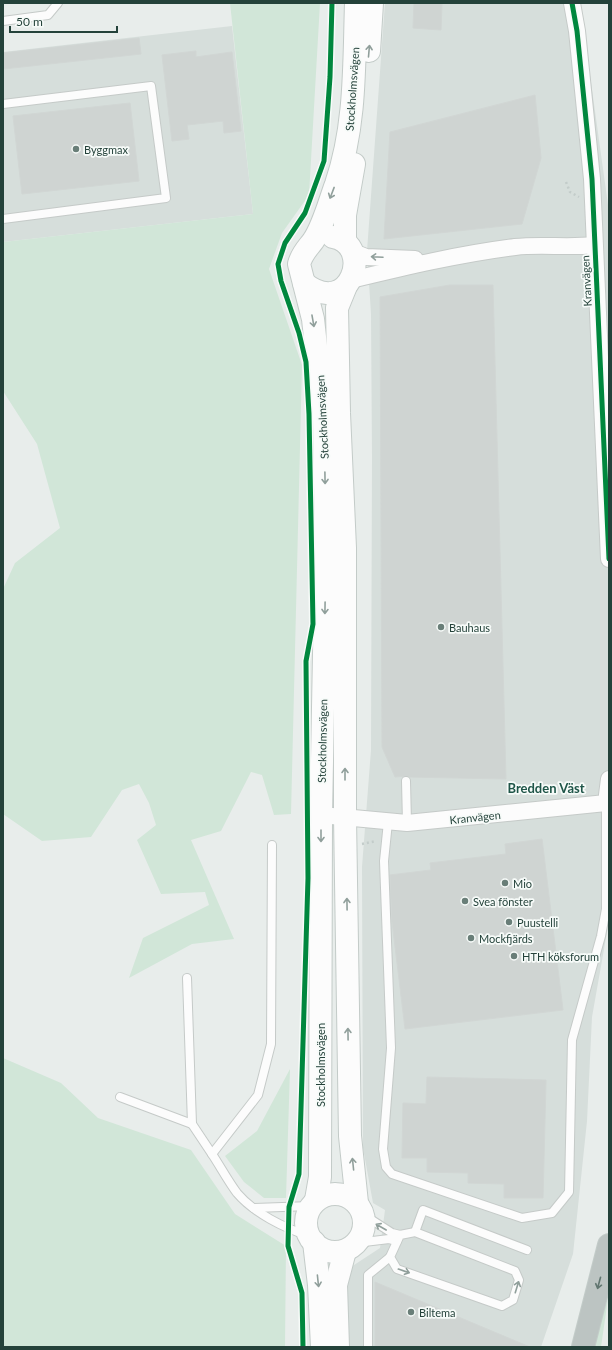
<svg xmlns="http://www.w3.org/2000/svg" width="612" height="1350" font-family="Lato,sans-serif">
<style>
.built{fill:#d6dedb}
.green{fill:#d1e6d8}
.building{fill:#cfd4d2;stroke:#d1d6d4}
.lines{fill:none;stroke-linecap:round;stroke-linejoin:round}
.lane-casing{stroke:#c5cac8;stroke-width:10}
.street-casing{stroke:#c5cac8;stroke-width:18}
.secondary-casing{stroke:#c3cbc8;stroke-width:24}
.highway-casing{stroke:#c3ccc9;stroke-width:24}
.path{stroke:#c3ccca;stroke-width:2.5;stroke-dasharray:2 3;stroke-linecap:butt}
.lane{stroke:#fcfcfc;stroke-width:8}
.street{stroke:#fcfcfc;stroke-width:16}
.secondary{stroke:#fcfcfc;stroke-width:22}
.highway{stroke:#bcc4c2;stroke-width:22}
.cycleway-casing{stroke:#f7fbf9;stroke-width:8}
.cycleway{stroke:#00873e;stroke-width:5}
.oneway{stroke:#909f9b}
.oneway2{stroke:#617670}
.poi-dot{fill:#697e78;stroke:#f7fbf9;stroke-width:1.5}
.labels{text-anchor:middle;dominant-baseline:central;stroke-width:3.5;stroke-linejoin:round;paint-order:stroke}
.street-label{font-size:11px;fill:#24423a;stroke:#f7fbf9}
.poi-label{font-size:11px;fill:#24423a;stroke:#f7fbf9;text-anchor:start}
.quarter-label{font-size:13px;font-weight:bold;fill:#1f5548;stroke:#f7fbf9}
</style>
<rect width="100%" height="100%" fill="#e8edeb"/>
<g class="built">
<path d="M 385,3 L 580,3 L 609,212 L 609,921 L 592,1017 L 587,1121 L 573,1254 L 541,1347 L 346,1347 L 345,1286 L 351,1267 L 380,1248 L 385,1210 L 373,1203 L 363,1148 L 362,867 L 371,750 L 372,457 L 371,314 L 367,251 Z"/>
<path d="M 232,26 L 253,214 L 3,242 L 3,52 Z"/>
</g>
<g class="green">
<path d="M 230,3 L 320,3 L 309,195 L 282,233 L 269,269 L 302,365 L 291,814 L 274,815 L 262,775 L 251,772 L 221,831 L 191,840 L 234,939 L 192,944 L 129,978 L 143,938 L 209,905 L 205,892 L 161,894 L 137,840 L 156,825 L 149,803 L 139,784 L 122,790 L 91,837 L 42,841 L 3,814 L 3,589 L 15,563 L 60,528 L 37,444 L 3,391 L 3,242 L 253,214 Z"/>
<path d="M 3,1058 L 61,1083 L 98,1118 L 191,1150 L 235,1214 L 286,1246 L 285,1347 L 3,1347 Z"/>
<path d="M 290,1069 L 286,1198 L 264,1198 L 244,1182 L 225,1156 L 257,1131 Z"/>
<path d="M 608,1299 L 601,1347 L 591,1347 Z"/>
</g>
<g class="building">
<path d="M 414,3 L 442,3 L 441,30 L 413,28 Z"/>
<path d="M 139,38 L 141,54 L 3,69 L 3,53 Z"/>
<path d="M 196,51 L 196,57 L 232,52 L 241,131 L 224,133 L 223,121 L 187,125 L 189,139 L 172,141 L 162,55 Z"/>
<path d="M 535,95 L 541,158 L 522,224 L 384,239 L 390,132 Z"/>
<path d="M 130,103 L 139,181 L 22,194 L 13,116 Z"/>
<path d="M 450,285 L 493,285 L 506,779 L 410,777 L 406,776 L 395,777 L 382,747 L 380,297 Z"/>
<path d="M 542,839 L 563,1010 L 405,1029 L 392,922 L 390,875 L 431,870 L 430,863 L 506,854 L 505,844 Z"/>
<path d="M 427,1077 L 546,1080 L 543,1198 L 504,1198 L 504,1184 L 468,1183 L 468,1173 L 427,1172 L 427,1158 L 402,1158 L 403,1103 L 426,1104 Z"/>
<path d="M 375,1282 L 530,1347 L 375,1347 Z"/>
</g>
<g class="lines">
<g class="lane-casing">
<g id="lane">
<path d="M 3,21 L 48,15 L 58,3"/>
<path d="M 3,104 L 151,86 L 166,198 L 3,219"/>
<path d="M 406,781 L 407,823"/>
<path d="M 388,822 L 384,861 L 391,1048 L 383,1149 L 386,1167 L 392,1174 L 522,1218 L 552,1213 L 569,1192 L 572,1040 L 601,936 L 606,909 L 606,803"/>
<path d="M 272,845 L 271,1044 L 258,1095 L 212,1154 C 220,1166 228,1181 237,1193 C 254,1213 284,1228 309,1236"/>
<path d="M 187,978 L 192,1124 L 212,1154"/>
<path d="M 120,1097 L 192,1124"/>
<path d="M 254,1208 L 311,1206"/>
<path d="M 364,1215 L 392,1233 L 400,1235 L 415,1232 L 515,1271 L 519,1280 L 513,1300 L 502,1306 L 397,1269 L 390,1257 L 400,1235"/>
<path d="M 415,1232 L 423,1210 L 527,1250"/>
<path d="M 356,1243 L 389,1239 L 397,1241"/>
<path d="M 368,1347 L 368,1275 L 390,1257"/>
</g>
</g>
<g class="street-casing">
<g id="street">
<path d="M 572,3 L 577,31 L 592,179 L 609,559"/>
<path d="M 351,251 L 366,257 L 415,259"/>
<path d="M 351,280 C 405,267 459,254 515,247 C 541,244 568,248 594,245"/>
<path d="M 321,815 L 407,823 L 606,803 L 609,779"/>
</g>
</g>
<g class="secondary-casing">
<g id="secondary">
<path d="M 369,51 L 372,3"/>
<path d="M 345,242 L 345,215 L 354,164"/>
<path d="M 304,283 C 350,320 375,245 333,237"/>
<path d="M 346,286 L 337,308 L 339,413 L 345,548 L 345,817 L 350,1136 L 357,1203"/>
<circle cx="335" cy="1223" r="29"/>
<path d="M 316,1200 L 320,1177 L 321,815 L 326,547 L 324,418 L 313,319 L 299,264 C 302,253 307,249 313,241 C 323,227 330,200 336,184 C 356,126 354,64 356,3"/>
<path d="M 314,1242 L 319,1285 L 322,1347"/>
<path d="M 338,1347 L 336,1285 L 345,1251"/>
</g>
</g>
<g class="highway-casing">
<path id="highway" d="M 583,1347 L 609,1245"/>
</g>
<g class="path">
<path d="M 566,182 L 570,192 L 579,197"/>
<path d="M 362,844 L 376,841"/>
</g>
<use href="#lane" class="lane"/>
<use href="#street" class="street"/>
<use href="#secondary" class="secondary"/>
<use href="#highway" class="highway"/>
<g class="cycleway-casing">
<g id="cycleway">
<path d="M 572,3 L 577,31 L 592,179 L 609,559"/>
<path d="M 303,1347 L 302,1293 L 288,1246 L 289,1207 L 299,1174 L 308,878 L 306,661 L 313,624 L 309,414 L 306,362 L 299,333 L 281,281 L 278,264 L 285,243 L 305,213 L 324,161 L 330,77 L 332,3"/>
</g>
</g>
<use href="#cycleway" class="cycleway"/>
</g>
<defs><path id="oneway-shaft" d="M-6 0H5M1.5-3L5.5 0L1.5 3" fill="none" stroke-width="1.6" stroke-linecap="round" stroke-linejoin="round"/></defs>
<g class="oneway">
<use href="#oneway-shaft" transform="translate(369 51) rotate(-85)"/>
<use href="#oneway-shaft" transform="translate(332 193) rotate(111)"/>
<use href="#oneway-shaft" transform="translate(377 257) rotate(-177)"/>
<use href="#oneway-shaft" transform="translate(313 321) rotate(80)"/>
<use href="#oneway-shaft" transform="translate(325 478) rotate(89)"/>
<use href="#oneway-shaft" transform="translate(325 608) rotate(91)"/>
<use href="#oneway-shaft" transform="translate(345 774) rotate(-90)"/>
<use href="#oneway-shaft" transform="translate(321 836) rotate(90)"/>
<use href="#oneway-shaft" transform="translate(347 904) rotate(-91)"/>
<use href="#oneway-shaft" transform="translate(348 1034) rotate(-91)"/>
<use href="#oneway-shaft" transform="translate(353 1164) rotate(-96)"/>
<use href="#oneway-shaft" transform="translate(381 1227) rotate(-150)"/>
<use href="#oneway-shaft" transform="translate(404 1271) rotate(19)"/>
<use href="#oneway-shaft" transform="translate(318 1281) rotate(84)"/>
<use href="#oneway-shaft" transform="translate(517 1287) rotate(-73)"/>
</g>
<use class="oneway2" href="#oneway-shaft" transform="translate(599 1283) rotate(105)"/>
<g class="poi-dot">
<circle cx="76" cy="149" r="4"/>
<circle cx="441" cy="627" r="4"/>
<circle cx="505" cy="883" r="4"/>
<circle cx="465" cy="901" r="4"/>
<circle cx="509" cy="922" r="4"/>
<circle cx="471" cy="938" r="4"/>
<circle cx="514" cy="956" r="4"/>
<circle cx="411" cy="1312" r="4"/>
</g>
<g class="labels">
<g class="street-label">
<text transform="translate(352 89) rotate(-86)">Stockholmsvägen</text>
<text transform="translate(586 281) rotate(-93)">Kranvägen</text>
<text transform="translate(322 417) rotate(-93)">Stockholmsvägen</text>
<text transform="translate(322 741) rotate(-89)">Stockholmsvägen</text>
<text transform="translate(475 817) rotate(-6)">Kranvägen</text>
<text transform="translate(320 1065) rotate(-90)">Stockholmsvägen</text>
</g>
<g class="poi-label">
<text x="84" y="149">Byggmax</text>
<text x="449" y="627">Bauhaus</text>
<text x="513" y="883">Mio</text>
<text x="473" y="901">Svea fönster</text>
<text x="517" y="922">Puustelli</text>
<text x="479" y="938">Mockfjärds</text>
<text x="522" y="956">HTH köksforum</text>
<text x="419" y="1312">Biltema</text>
</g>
<g class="quarter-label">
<text x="546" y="788">Bredden Väst</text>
</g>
</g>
<rect width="612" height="1350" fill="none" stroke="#24423a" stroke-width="8"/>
<path d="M10 26v6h107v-6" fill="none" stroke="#24423a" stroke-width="2"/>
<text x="16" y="26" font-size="12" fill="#24423a" stroke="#f7fbf9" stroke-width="3" paint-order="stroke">50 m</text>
</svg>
